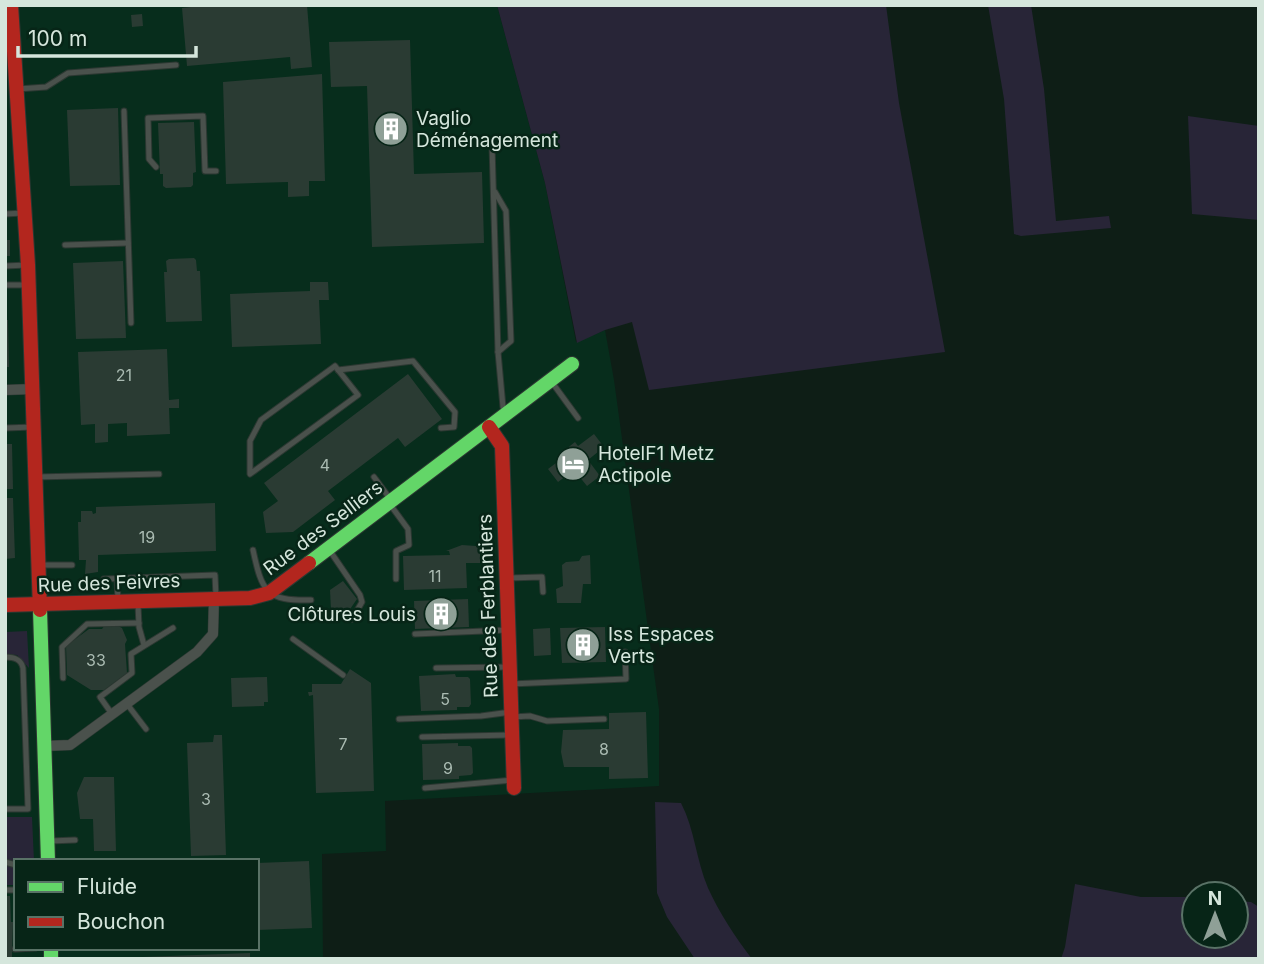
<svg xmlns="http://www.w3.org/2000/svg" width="1264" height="964" font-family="Inter,sans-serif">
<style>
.built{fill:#072d1c;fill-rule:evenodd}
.green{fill:#282537}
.building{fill:#2a3b33}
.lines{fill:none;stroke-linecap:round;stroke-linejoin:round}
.lane-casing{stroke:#2c3832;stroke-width:7}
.street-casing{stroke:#2c3832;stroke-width:11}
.fast-casing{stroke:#2c3832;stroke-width:16}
.jam-casing{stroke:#2c3832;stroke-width:16}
.lane{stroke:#4a514c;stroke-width:5}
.street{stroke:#4a514c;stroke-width:10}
.fast{stroke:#63d668;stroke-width:14}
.jam{stroke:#b3261e;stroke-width:14}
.labels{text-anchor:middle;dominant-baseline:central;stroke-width:5;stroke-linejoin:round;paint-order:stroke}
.number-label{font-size:16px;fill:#aabbb2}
.poi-label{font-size:19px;fill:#d5e6dc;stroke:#072517;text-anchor:start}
.street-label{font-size:19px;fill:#d5e6dc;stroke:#072517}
</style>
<rect width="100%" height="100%" fill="#0e1e16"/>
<path class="built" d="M 5,5 L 497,5 L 545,183 L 576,342 L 605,330 L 614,380 L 659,709 L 659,786 L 385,801 L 386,851 L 322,854 L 323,959 L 5,959 ZM 16,861 L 257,861 L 257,948 L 16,948 Z"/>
<g class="green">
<path d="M 497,5 L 886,5 L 899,103 L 945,352 L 649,390 L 632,322 L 605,330 L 577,343 L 545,183 Z"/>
<path d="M 988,5 L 1031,5 L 1044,89 L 1056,221 L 1109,216 L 1111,228 L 1021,236 L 1014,234 L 1004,99 Z"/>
<path d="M 1188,116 L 1259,126 L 1259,220 L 1192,214 Z"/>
<path d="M 27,631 L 29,668 L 17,655 L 5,654 L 5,632 Z"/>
<path d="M 655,802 L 681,803 C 695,830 696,860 708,888 C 719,912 735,937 752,959 L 695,959 L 667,917 L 657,893 Z"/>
<path d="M 5,817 L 32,817 L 34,861 L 16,861 L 16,885 L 5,885 Z"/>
<path d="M 1075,884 L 1141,897 L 1194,897 L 1194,936 L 1236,936 L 1236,901 L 1251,902 L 1259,907 L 1259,959 L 1061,959 L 1065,947 Z"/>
</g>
<g class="building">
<path d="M 208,5 L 307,5 L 312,67 L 291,69 L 290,57 L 187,66 L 182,8 Z"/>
<path d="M 142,14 L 143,26 L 132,27 L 131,15 Z"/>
<path d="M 410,40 L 414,174 L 482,172 L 484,243 L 372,247 L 367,86 L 331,87 L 329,42 Z"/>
<path d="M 322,74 L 325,181 L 309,181 L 309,196 L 288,197 L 288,182 L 226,184 L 223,82 Z"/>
<path d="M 118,108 L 120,185 L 70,186 L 67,110 Z"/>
<path d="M 194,122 L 196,172 L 193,173 L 193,185 L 191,187 L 166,188 L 163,186 L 163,174 L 160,174 L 158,123 Z"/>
<rect x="5" y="240" width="5" height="16"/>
<path d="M 194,258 L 196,260 L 197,271 L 200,271 L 202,321 L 166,322 L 164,272 L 167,272 L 166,261 L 169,259 Z"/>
<path d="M 123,261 L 126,338 L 76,339 L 73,263 Z"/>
<path d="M 310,282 L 328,282 L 329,300 L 319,300 L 321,344 L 232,347 L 230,294 L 310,291 Z"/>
<path d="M 5,320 L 8,320 L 9,367 L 5,367 Z"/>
<path d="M 167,349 L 169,400 L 179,399 L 179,408 L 169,408 L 170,434 L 127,436 L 127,423 L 108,424 L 108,442 L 95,443 L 95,424 L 81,425 L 78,352 Z"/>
<path d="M 408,374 L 442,419 L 405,447 L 398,438 L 328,491 L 335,500 L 293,532 L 266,533 L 263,512 L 278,501 L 264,483 Z"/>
<path d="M 594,434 L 604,447 L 588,460 L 600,476 L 587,486 L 574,470 L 558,482 L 548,469 L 564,457 L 561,453 L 575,442 L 578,446 Z"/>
<path d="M 5,444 L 12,444 L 13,489 L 5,489 Z"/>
<path d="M 5,498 L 13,498 L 15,558 L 5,559 Z"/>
<path d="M 215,503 L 216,551 L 98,555 L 98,572 L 85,574 L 86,560 L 79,560 L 78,522 L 81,522 L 81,511 L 92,511 L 93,514 L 96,513 L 96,507 Z"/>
<path d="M 462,545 L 476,546 L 485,550 L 480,550 L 480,563 L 466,563 L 467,588 L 404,590 L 403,556 L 450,555 L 449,551 L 446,551 Z"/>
<path d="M 590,555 L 591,584 L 583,584 L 581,603 L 557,603 L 556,589 L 563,586 L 562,565 L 566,562 L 579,561 L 582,556 Z"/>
<path d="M 343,581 L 357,599 L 344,618 L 331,610 L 330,590 Z"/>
<path d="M 468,599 L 469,627 L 415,629 L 414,601 Z"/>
<path d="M 105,625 L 118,626 L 122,628 L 127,640 L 125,644 L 127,673 L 104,690 L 91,690 L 67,675 L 66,646 L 89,629 L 102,629 Z"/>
<path d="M 605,627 L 606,662 L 562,663 L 560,628 Z"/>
<path d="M 550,628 L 551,655 L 534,656 L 533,629 Z"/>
<path d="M 350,669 L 371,683 L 374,791 L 316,793 L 313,695 L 309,696 L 308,692 L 312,692 L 312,684 L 341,684 Z"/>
<path d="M 455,674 L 456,677 L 468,677 L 470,679 L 471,704 L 469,707 L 457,707 L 457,710 L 421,711 L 419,676 Z"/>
<path d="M 267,677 L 268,702 L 264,702 L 264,706 L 232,707 L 231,678 Z"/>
<path d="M 646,712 L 648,778 L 609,779 L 609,767 L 564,767 L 561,752 L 563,730 L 609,729 L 609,713 Z"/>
<path d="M 214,735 L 222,735 L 226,855 L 191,856 L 187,743 L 213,742 Z"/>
<path d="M 458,743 L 458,746 L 470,746 L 472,748 L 473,773 L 471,775 L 459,776 L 459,779 L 423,780 L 422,744 Z"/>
<path d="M 84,777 L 114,777 L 116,851 L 94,851 L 93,819 L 80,819 L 77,793 Z"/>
<path d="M 309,861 L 312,928 L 257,930 L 257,863 Z"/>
<path d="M 5,896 L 10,896 L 11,922 L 13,922 L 12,957 L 5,957 Z"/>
<path d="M 250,953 L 250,959 L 142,959 L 142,957 Z"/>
</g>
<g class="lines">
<g class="lane-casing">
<g id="lane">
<path d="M 17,89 L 46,87 L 68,73 L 176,65"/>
<path d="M 124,111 L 131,323"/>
<path d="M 492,145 L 498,352 L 503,407 L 505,411"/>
<path d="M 156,167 L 149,159 L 148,118 L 203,116 L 205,171 L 216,171"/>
<path d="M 495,192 L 506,211 L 511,341 L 498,352"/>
<path d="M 5,214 L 23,213"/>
<path d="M 65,245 L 128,243"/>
<path d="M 5,266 L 27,265"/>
<path d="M 5,285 L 27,285"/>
<path d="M 335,366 L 358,395 L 250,474 L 250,441 L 261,420 Z"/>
<path d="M 338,370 L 413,361 L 455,412 L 454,427 L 441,428"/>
<path d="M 551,381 L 578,418"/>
<path d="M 5,428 L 34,427"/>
<path d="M 36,477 L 159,474"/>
<path d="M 374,477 L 391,500"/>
<path d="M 389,503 L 408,529 L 409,545 L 396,551 L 396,579"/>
<path d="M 253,550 C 262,592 266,601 311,600"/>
<path d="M 330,551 L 360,595 L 362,602 L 352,619"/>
<path d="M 40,565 L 72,565"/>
<path d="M 507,578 L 542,577 L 543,592"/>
<path d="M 104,579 L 215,575 L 216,597"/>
<path d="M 117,579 L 118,600"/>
<path d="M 138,604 L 139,627 L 144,645"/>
<path d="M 415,634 L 507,630"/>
<path d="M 293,639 L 343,675"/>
<path d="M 5,657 C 14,657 21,659 23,668 L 28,809 L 5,809"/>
<path d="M 436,668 L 510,667"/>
<path d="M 63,678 L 62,647 L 87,624 L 139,623"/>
<path d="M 510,684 L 626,679 L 625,652"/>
<path d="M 127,704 L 146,729"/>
<path d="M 112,714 L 100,697 L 132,673 L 131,654 L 173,628"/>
<path d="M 512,717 L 530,716 L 547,721 L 604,719"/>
<path d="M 399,719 L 481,716 L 511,712"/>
<path d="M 422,737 L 510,735"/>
<path d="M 425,788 L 512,780"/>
<path d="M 50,841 L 75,840"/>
<path d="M 5,862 L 16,865"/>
<path d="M 5,890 L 16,890"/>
<path d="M 15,949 L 36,948"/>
</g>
</g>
<g class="street-casing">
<g id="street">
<path d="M 5,390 L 33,389"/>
<path d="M 44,746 L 70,745 L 197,652 L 213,634 L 214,598"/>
</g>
</g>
<g class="fast-casing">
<g id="fast">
<path d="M 309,563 L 572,364"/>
<path d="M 40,610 L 48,861"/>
<path d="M 51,948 L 51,959"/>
</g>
</g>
<g class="jam-casing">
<g id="jam">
<path d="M 11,5 L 28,265 L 40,610"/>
<path d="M 489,427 L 502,446 L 514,788"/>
<path d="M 5,605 L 250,598 L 269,593 L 309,563"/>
</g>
</g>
<use href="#lane" class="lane"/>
<use href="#street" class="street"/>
<use href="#fast" class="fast"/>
<use href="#jam" class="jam"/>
</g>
<defs>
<g id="building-disc" transform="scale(1.75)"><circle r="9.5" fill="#8fa097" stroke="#072517"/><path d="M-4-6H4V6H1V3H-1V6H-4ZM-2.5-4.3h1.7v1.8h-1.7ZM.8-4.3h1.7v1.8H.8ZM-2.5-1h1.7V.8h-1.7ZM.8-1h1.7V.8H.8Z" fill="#fff"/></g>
<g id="hotel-disc" transform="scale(1.75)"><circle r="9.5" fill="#8fa097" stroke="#072517"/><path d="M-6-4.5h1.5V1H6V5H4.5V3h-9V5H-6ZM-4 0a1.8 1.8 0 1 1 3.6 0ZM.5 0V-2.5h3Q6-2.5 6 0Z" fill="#fff"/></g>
</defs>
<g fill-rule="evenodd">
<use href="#building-disc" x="391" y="129"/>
<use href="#hotel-disc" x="573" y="464"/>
<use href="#building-disc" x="441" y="614"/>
<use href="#building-disc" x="583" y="645"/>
</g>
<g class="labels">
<g class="number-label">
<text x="124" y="375">21</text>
<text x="325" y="465">4</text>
<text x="147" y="537">19</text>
<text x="435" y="576">11</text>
<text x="96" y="660">33</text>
<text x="445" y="699">5</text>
<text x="343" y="744">7</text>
<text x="604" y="749">8</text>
<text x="448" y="768">9</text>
<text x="206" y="799">3</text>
</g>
<g class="poi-label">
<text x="416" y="118">Vaglio<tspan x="416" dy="22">Déménagement</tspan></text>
<text x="598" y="453">HotelF1 Metz<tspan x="598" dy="22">Actipole</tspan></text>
<text x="416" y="614" text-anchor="end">Clôtures Louis</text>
<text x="608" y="634">Iss Espaces<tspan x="608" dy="22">Verts</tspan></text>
</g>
<g class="street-label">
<text transform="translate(323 528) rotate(-37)">Rue des Selliers</text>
<text transform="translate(109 583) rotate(-2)">Rue des Feivres</text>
<text transform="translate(488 606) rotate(-92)">Rue des Ferblantiers</text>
</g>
</g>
<rect width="1264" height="964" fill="none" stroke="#d5e6dc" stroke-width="14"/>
<rect x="14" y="859" width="245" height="91" fill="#072517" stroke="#597266" stroke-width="2"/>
<rect x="28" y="882" width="35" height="10" fill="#63d668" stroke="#597266" stroke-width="2"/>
<text x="77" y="894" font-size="21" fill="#d5e6dc">Fluide</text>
<rect x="28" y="917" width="35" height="10" fill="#b3261e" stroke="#597266" stroke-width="2"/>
<text x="77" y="929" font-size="21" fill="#d5e6dc">Bouchon</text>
<g transform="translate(1215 915)"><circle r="33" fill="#072517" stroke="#597266" stroke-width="2"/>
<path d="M0-5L12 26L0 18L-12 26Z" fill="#8fa097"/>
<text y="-10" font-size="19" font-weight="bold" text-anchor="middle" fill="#d5e6dc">N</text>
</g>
<path d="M18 46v10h178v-10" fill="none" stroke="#d5e6dc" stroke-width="3.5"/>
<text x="28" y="46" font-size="21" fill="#d5e6dc" stroke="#072517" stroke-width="5" paint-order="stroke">100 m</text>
</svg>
